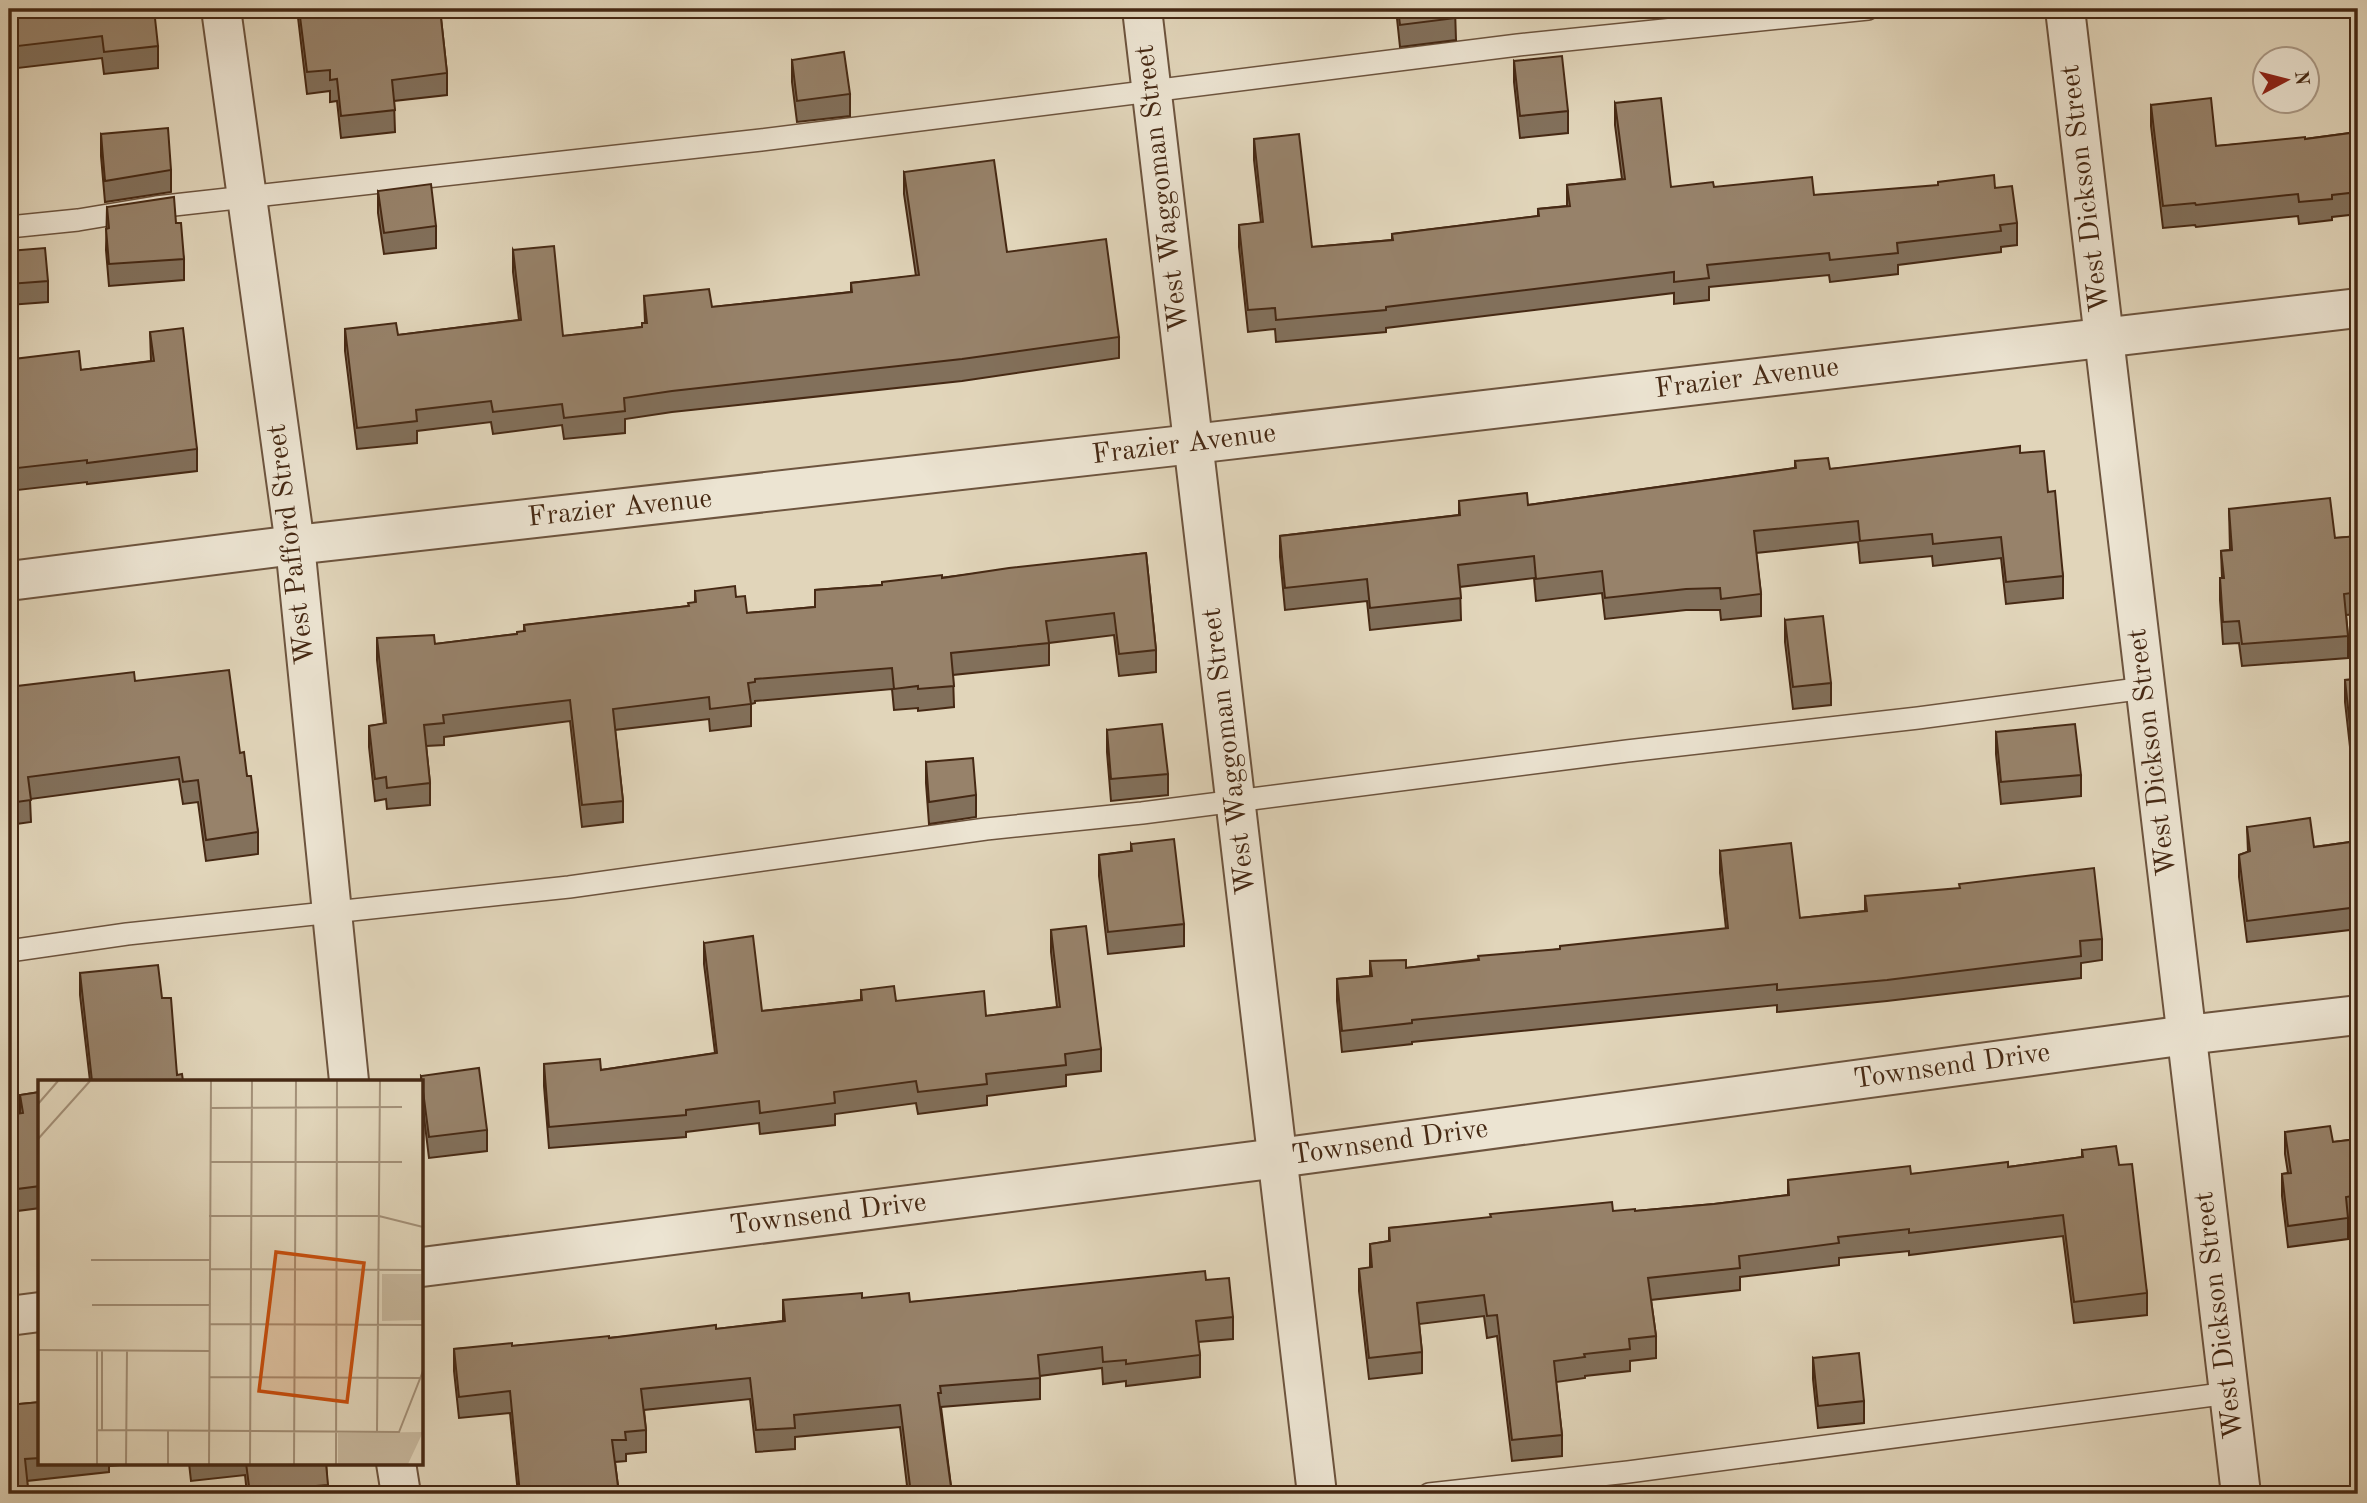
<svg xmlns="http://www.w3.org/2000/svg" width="2367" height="1503" font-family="'Old Standard TT',serif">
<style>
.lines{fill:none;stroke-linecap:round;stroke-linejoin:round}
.service-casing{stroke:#6d543e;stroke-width:24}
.minor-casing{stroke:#6d543e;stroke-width:42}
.service{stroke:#ece4d2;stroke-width:21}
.minor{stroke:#ece4d2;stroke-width:38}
.wall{fill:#82705b;stroke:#462914;stroke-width:2}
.building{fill:#97826a;stroke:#462914;stroke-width:2}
.labels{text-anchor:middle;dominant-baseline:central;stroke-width:5;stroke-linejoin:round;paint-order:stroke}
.street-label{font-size:28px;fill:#462914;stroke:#ece4d2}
.inset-road{fill:none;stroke:#a39078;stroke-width:2}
.view{fill:#c84f0e;fill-opacity:0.15;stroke:#c84f0e;stroke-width:3.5}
.inset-edge{fill:none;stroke:#462914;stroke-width:3.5}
</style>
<rect width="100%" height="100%" fill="#e1d5ba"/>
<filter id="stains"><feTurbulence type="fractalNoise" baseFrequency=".00286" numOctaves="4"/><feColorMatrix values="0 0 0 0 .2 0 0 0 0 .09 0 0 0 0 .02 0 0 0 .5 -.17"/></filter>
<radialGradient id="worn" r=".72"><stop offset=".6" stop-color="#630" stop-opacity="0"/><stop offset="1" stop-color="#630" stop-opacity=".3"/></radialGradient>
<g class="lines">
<g class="service-casing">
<g id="service">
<path d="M 9,227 L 78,220 L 156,207 L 761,140 L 1518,45 L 1868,9"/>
<path d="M 9,951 L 127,934 L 569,887 L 986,829 L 1142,813 L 1627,751 L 1918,718 L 2145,688"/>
<path d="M 1429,1494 L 1628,1472 L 2229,1393"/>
</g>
</g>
<g class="minor-casing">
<g id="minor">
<path d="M 221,9 L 295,545 L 349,1081"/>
<path d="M 1142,9 L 1317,1494"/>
<path d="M 2065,9 L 2241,1494"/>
<path d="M 9,581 L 295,545 L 1193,444 L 2358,308"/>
<path d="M 422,1267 L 1278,1158 L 2187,1035 L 2358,1015"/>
<path d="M 9,1316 L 40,1312"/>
<path d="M 396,1463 L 401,1494"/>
</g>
</g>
<use href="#service" class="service"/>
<use href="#minor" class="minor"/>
</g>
<g class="wall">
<path d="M 9,9 L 158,46 L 158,68 L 104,74 L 102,58 L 18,68 L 15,44 L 9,45 Z"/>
<path d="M 297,9 L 440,9 L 447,73 L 447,95 L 394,101 L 395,132 L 341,138 L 337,101 L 330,102 L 330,91 L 307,94 Z"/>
<path d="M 1396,9 L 1455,9 L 1456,40 L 1400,47 Z"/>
<path d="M 792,60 L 850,94 L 850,116 L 797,122 L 792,82 Z"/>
<path d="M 1514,61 L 1568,111 L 1568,133 L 1520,138 L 1514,82 Z"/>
<path d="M 1615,103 L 1671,187 L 1714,187 L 1814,195 L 1995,188 L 2017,223 L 2017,245 L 2001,247 L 2001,252 L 1898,265 L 1898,274 L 1830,282 L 1829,275 L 1709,287 L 1709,300 L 1674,304 L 1674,293 L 1386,328 L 1386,332 L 1276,342 L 1275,329 L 1248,332 L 1239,247 L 1239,225 L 1261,223 L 1254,160 L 1254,139 L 1312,247 L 1392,240 L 1392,234 L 1538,216 L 1538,209 L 1567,206 L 1567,185 L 1622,179 L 1615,125 Z"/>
<path d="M 2151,105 L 2216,146 L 2305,139 L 2358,132 L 2358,214 L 2332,217 L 2332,220 L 2299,224 L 2298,216 L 2196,227 L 2195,225 L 2163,228 L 2151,126 Z"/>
<path d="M 101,134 L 171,170 L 171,192 L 105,202 L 101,156 Z"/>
<path d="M 904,172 L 1007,252 L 1119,337 L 1119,358 L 962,381 L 672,412 L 625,419 L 625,433 L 564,439 L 562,425 L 493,434 L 491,422 L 417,431 L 417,443 L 357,449 L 345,351 L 345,329 L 398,335 L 519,320 L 513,272 L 513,250 L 563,336 L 642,327 L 645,323 L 644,296 L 712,307 L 851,292 L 851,283 L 916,276 L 904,194 Z"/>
<path d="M 378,191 L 436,226 L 436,248 L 384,254 L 378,213 Z"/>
<path d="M 107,207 L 176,223 L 184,259 L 184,280 L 109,286 L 106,250 Z"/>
<path d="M 9,251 L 48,281 L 48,302 L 9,305 Z"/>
<path d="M 150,332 L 197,449 L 197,471 L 87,484 L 87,482 L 9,491 L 9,361 L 81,370 L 151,361 Z"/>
<path d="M 2020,453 L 2048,492 L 2063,576 L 2063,598 L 2006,604 L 2001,558 L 1933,566 L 1932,556 L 1860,563 L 1858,542 L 1756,553 L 1761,594 L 1761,616 L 1721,620 L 1720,610 L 1686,610 L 1605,619 L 1602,593 L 1536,601 L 1534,578 L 1460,587 L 1461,620 L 1370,630 L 1367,601 L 1285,610 L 1280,557 L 1280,536 L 1459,515 L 1459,501 L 1528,505 L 1795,468 L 1795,461 L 1830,469 Z"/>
<path d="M 2229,509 L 2335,538 L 2358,536 L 2358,614 L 2346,615 L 2348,636 L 2348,658 L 2242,666 L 2239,643 L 2223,644 L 2220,600 L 2220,578 L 2222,578 L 2221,551 L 2230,550 Z"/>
<path d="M 1146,553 L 1156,650 L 1156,672 L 1119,676 L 1114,635 L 1049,643 L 1049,665 L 953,675 L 954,707 L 918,711 L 918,708 L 894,710 L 892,689 L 755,701 L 755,703 L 751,704 L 751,726 L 710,731 L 709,719 L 615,730 L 623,801 L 623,822 L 582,827 L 570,721 L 444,737 L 444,745 L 426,746 L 430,783 L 430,805 L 387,809 L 386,799 L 375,801 L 369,747 L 369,726 L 384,724 L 377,660 L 377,638 L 435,644 L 517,634 L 524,632 L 524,625 L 688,606 L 695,602 L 695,591 L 736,597 L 747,613 L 815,607 L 815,590 L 882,585 Z"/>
<path d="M 1785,620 L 1831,683 L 1831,705 L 1793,709 L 1785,642 Z"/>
<path d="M 2358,679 L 2358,746 L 2350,747 L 2345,702 L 2345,680 Z"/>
<path d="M 135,681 L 240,753 L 247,776 L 258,832 L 258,854 L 206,861 L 198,802 L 183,804 L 179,779 L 30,799 L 31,822 L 9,825 L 9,687 Z"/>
<path d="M 1107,730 L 1168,774 L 1168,795 L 1111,801 L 1107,752 Z"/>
<path d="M 1996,732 L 2081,775 L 2081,796 L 2001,804 L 1996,754 Z"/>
<path d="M 926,762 L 976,795 L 976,817 L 929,824 L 926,783 Z"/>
<path d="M 2247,827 L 2314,847 L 2358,841 L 2358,929 L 2247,942 L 2239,877 L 2239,855 L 2248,852 Z"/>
<path d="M 1131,844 L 1184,924 L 1184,946 L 1108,954 L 1099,876 L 1099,855 L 1131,851 Z"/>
<path d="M 1720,851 L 1800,918 L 1865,911 L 1865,896 L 2102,939 L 2102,960 L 2081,963 L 2081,978 L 1887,1001 L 1777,1012 L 1777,1005 L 1412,1042 L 1412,1044 L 1342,1052 L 1337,1001 L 1337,979 L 1370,976 L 1370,961 L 1406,968 L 1726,929 L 1720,873 Z"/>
<path d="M 1051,930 L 1101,1049 L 1101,1071 L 1066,1075 L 1066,1086 L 987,1096 L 987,1105 L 918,1114 L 916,1103 L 835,1114 L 835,1125 L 760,1134 L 759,1123 L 686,1132 L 686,1137 L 549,1148 L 544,1086 L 544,1064 L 601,1070 L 715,1053 L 704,964 L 704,943 L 762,1011 L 861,1000 L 861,990 L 896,1001 L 986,1016 L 1057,1007 L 1051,952 Z"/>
<path d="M 80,973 L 162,998 L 177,1075 L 183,1081 L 90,1081 L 80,995 Z"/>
<path d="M 421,1076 L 487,1130 L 487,1151 L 429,1158 L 422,1101 Z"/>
<path d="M 40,1092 L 40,1208 L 9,1212 L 9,1115 L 20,1113 L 20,1095 Z"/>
<path d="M 2285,1132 L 2333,1142 L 2358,1139 L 2358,1217 L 2348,1218 L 2348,1239 L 2288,1247 L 2282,1196 L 2282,1174 L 2288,1173 L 2285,1154 Z"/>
<path d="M 2082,1150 L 2119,1165 L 2147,1293 L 2147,1315 L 2074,1323 L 2063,1236 L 1909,1255 L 1909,1251 L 1839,1258 L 1839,1265 L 1740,1277 L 1740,1290 L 1651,1300 L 1656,1336 L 1656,1358 L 1630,1361 L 1630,1371 L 1585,1376 L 1585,1378 L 1556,1382 L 1562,1435 L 1562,1456 L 1512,1461 L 1497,1336 L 1487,1338 L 1484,1316 L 1419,1324 L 1422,1352 L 1422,1373 L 1369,1379 L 1359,1291 L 1359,1269 L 1370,1268 L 1370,1244 L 1389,1241 L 1389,1228 L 1613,1211 L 1635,1211 L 1714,1204 L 1788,1195 L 1788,1180 L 1911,1174 L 2008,1167 L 2082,1157 Z"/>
<path d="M 1206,1280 L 1233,1317 L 1233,1339 L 1198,1342 L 1200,1355 L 1200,1377 L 1126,1386 L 1126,1381 L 1103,1384 L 1102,1368 L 1040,1376 L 1040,1399 L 941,1407 L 952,1494 L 908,1494 L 900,1427 L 795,1437 L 795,1449 L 756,1452 L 750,1399 L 644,1410 L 646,1430 L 646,1452 L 626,1454 L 626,1461 L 615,1462 L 619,1494 L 518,1494 L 510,1413 L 459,1418 L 454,1371 L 454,1349 L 512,1346 L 716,1329 L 783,1321 L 783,1300 L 862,1298 L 910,1302 Z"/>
<path d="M 1813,1358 L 1864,1401 L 1864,1423 L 1818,1428 L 1813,1379 Z"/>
<path d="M 40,1402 L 40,1463 L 142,1463 L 109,1466 L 109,1472 L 27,1481 L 28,1494 L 9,1494 L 9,1405 Z"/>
<path d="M 189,1463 L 326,1463 L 328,1494 L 247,1494 L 245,1475 L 191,1481 Z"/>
</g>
<g class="building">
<path d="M 9,9 L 154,9 L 158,46 L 104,52 L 102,36 L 18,46 L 15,22 L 9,23 Z"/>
<path d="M 299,9 L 440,9 L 447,73 L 392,80 L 395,110 L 341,116 L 337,79 L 330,80 L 330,70 L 307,72 Z"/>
<path d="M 1398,9 L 1455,9 L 1456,18 L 1400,25 Z"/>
<path d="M 844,52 L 850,94 L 797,101 L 792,60 Z"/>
<path d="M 1562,56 L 1568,111 L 1520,116 L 1514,61 Z"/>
<path d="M 1661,98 L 1671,187 L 1713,182 L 1714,187 L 1812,177 L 1814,195 L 1938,185 L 1938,182 L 1994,175 L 1995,188 L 2012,186 L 2017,223 L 2000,225 L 2001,231 L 1897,243 L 1898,253 L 1830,260 L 1829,253 L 1707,265 L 1709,278 L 1674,282 L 1674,272 L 1386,307 L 1386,310 L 1276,320 L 1275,308 L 1248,310 L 1239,225 L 1263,222 L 1254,139 L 1299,134 L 1312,247 L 1393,240 L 1392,234 L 1539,216 L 1538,209 L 1570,206 L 1567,185 L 1625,179 L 1615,103 Z"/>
<path d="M 2211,98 L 2216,146 L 2305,137 L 2305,139 L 2358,132 L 2358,192 L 2332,195 L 2332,199 L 2299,202 L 2298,194 L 2196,205 L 2195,203 L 2163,206 L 2151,105 Z"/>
<path d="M 168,128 L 171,170 L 105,181 L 101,134 Z"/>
<path d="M 994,160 L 1007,252 L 1106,239 L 1119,337 L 962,359 L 672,391 L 624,398 L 625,411 L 564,418 L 562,404 L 493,412 L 491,401 L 416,410 L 417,421 L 357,428 L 345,329 L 396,323 L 398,335 L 521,320 L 513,250 L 554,246 L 563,336 L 642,327 L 642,323 L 647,323 L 644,296 L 709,289 L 712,307 L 852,292 L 851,283 L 919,275 L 904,172 Z"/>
<path d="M 431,184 L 436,226 L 384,233 L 378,191 Z"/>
<path d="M 174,197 L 176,223 L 181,223 L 184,259 L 109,264 L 106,229 L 109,228 L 107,207 Z"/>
<path d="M 45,248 L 48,281 L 9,284 L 9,251 Z"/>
<path d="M 183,328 L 197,449 L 87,463 L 87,460 L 9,469 L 9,361 L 14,361 L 14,359 L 79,351 L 81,370 L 154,361 L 150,332 Z"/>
<path d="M 2020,446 L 2020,453 L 2044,451 L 2048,492 L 2055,491 L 2063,576 L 2006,582 L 2001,537 L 1933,544 L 1932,534 L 1860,541 L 1858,521 L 1754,531 L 1761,594 L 1721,599 L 1720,588 L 1686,589 L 1605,598 L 1602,571 L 1536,579 L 1534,556 L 1458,565 L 1461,598 L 1370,608 L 1367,579 L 1285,588 L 1280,536 L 1460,515 L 1459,501 L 1527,493 L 1528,505 L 1796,468 L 1795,461 L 1828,458 L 1830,469 Z"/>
<path d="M 2330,498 L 2335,538 L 2358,536 L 2358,592 L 2344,594 L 2348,636 L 2242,644 L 2239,621 L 2223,622 L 2220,578 L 2224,578 L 2221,551 L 2232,550 L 2229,509 Z"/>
<path d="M 1146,553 L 1156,650 L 1119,654 L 1114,613 L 1046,621 L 1049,643 L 951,653 L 954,686 L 918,689 L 918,686 L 894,689 L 892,668 L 755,679 L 755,682 L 748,683 L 751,704 L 710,709 L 709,697 L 613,709 L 623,801 L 582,805 L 570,700 L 443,715 L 444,723 L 424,725 L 430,783 L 387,788 L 386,777 L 375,779 L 369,726 L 386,723 L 377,638 L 434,635 L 435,644 L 517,634 L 517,632 L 525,631 L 524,625 L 689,606 L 688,603 L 696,602 L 695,591 L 735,586 L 736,597 L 745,596 L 747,613 L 815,607 L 815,590 L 882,585 L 882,582 L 942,575 L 942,578 L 1009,568 Z"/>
<path d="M 1823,616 L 1831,683 L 1793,687 L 1785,620 Z"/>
<path d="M 229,670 L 240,753 L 244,752 L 247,776 L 251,776 L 258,832 L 206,840 L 198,780 L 183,782 L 179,757 L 28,777 L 31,800 L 9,803 L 9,687 L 134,672 L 135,681 Z"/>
<path d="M 2358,679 L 2358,725 L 2350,726 L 2345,680 Z"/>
<path d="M 1162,724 L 1168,774 L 1111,779 L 1107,730 Z"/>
<path d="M 2075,724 L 2081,775 L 2001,782 L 1996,732 Z"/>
<path d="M 973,758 L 976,795 L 929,802 L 926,762 Z"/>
<path d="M 2310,818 L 2314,847 L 2358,841 L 2358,907 L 2247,921 L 2239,855 L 2250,851 L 2247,827 Z"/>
<path d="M 1174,839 L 1184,924 L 1108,932 L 1099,855 L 1132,851 L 1131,844 Z"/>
<path d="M 1791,843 L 1800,918 L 1867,911 L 1865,896 L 1960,888 L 1959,884 L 2094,868 L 2102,939 L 2080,941 L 2081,956 L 1887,980 L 1777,990 L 1777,984 L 1412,1020 L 1412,1023 L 1342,1031 L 1337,979 L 1372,976 L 1370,961 L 1406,960 L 1406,968 L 1479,960 L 1478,956 L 1560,949 L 1560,946 L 1728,928 L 1720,851 Z"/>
<path d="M 1086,926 L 1101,1049 L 1065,1054 L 1066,1065 L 986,1074 L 987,1084 L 918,1092 L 916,1081 L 834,1092 L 835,1103 L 760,1113 L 759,1101 L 686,1110 L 686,1115 L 549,1127 L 544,1064 L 600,1059 L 601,1070 L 717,1053 L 704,943 L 753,936 L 762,1011 L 862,1000 L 861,990 L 894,986 L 896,1001 L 984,991 L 986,1016 L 1060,1007 L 1051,930 Z"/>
<path d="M 158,965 L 162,998 L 171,998 L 177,1075 L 182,1074 L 183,1081 L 92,1081 L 80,973 Z"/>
<path d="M 479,1068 L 487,1130 L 429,1137 L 421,1076 Z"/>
<path d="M 40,1092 L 40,1186 L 9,1190 L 9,1115 L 23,1113 L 20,1095 Z"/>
<path d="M 2330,1126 L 2333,1142 L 2358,1139 L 2358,1195 L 2346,1197 L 2348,1218 L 2288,1226 L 2282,1174 L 2291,1173 L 2285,1132 Z"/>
<path d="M 2116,1146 L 2119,1165 L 2132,1164 L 2147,1293 L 2074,1302 L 2063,1215 L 1909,1233 L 1909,1229 L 1838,1237 L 1839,1243 L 1739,1256 L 1740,1268 L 1648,1278 L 1656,1336 L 1629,1339 L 1630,1349 L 1584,1354 L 1585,1357 L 1554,1361 L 1562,1435 L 1512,1440 L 1497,1315 L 1487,1316 L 1484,1295 L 1417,1303 L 1422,1352 L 1369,1358 L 1359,1269 L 1372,1267 L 1370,1244 L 1390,1241 L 1389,1228 L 1491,1217 L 1490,1214 L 1612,1202 L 1613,1211 L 1635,1209 L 1635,1211 L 1714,1204 L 1789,1195 L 1788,1180 L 1910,1166 L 1911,1174 L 2008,1162 L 2008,1167 L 2083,1157 L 2082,1150 Z"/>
<path d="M 1205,1271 L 1206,1280 L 1229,1278 L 1233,1317 L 1196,1321 L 1200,1355 L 1126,1364 L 1126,1360 L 1103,1362 L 1102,1347 L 1038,1355 L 1040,1378 L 940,1386 L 941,1393 L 938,1393 L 952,1494 L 911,1494 L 900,1405 L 794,1415 L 795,1428 L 756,1430 L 750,1378 L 641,1389 L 646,1430 L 625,1432 L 626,1440 L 612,1440 L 619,1494 L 520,1494 L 510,1391 L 459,1397 L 454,1349 L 512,1343 L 512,1346 L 609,1336 L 609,1338 L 716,1325 L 716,1329 L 785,1321 L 783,1300 L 862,1293 L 862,1298 L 909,1293 L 910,1302 Z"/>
<path d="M 1859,1353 L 1864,1401 L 1818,1406 L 1813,1358 Z"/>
<path d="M 40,1402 L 40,1458 L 25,1459 L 28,1488 L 9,1491 L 9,1405 Z"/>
<path d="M 246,1463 L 326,1463 L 328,1485 L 293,1488 L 294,1494 L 250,1494 Z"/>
</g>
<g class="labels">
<g class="street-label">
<text transform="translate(1163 188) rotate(-97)">West Waggoman Street</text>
<text transform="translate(2086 188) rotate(-97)">West Dickson Street</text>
<text transform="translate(1747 379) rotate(-7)">Frazier Avenue</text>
<text transform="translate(1184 445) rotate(-7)">Frazier Avenue</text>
<text transform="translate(620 509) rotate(-6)">Frazier Avenue</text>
<text transform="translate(292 544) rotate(-97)">West Pafford Street</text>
<text transform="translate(1230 751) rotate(-97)">West Waggoman Street</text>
<text transform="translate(2153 752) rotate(-97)">West Dickson Street</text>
<text transform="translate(1952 1067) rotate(-8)">Townsend Drive</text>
<text transform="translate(1390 1143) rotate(-8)">Townsend Drive</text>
<text transform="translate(828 1215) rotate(-7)">Townsend Drive</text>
<text transform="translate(2220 1315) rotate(-97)">West Dickson Street</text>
</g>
</g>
<g transform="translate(38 1080)">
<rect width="385" height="385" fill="#e1d5ba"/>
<path d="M 344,194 L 385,194 L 385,240 L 344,241 ZM 385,352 L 370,384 L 300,384 L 300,353 Z" fill="#c7b89e"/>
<path class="inset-road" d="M 0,24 L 20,1M 173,28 L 364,27M 0,59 L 52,1M 173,82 L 364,82M 171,136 L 341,136 L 385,147M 53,180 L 172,180M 172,189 L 385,190M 384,190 L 385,131M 54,225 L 171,225M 172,244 L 385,245M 0,270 L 172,271M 64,270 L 64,350M 171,297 L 382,298M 59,350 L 361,352 L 385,291M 339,352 L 342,1M 59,384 L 59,270M 88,384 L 89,270M 130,384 L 130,350M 171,384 L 173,1M 212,384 L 214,1M 256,384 L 258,1M 298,384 L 299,1"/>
<path class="view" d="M 238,172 L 326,183 L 309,322 L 221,311 Z"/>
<rect width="385" height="385" class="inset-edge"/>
</g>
<rect width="2367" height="1503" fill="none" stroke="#e1d5ba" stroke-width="35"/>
<rect x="10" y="10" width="2346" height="1482" fill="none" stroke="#462914" stroke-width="3.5"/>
<rect x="18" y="18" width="2332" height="1468" fill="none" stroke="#462914" stroke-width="2"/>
<g transform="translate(2286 80) rotate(83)"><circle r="33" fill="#ece4d2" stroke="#aa9986" stroke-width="2"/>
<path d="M0-5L12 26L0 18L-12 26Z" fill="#8f2418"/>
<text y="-10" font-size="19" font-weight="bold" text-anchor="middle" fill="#462914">N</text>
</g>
<rect width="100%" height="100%" filter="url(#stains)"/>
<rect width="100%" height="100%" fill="url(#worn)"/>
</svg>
